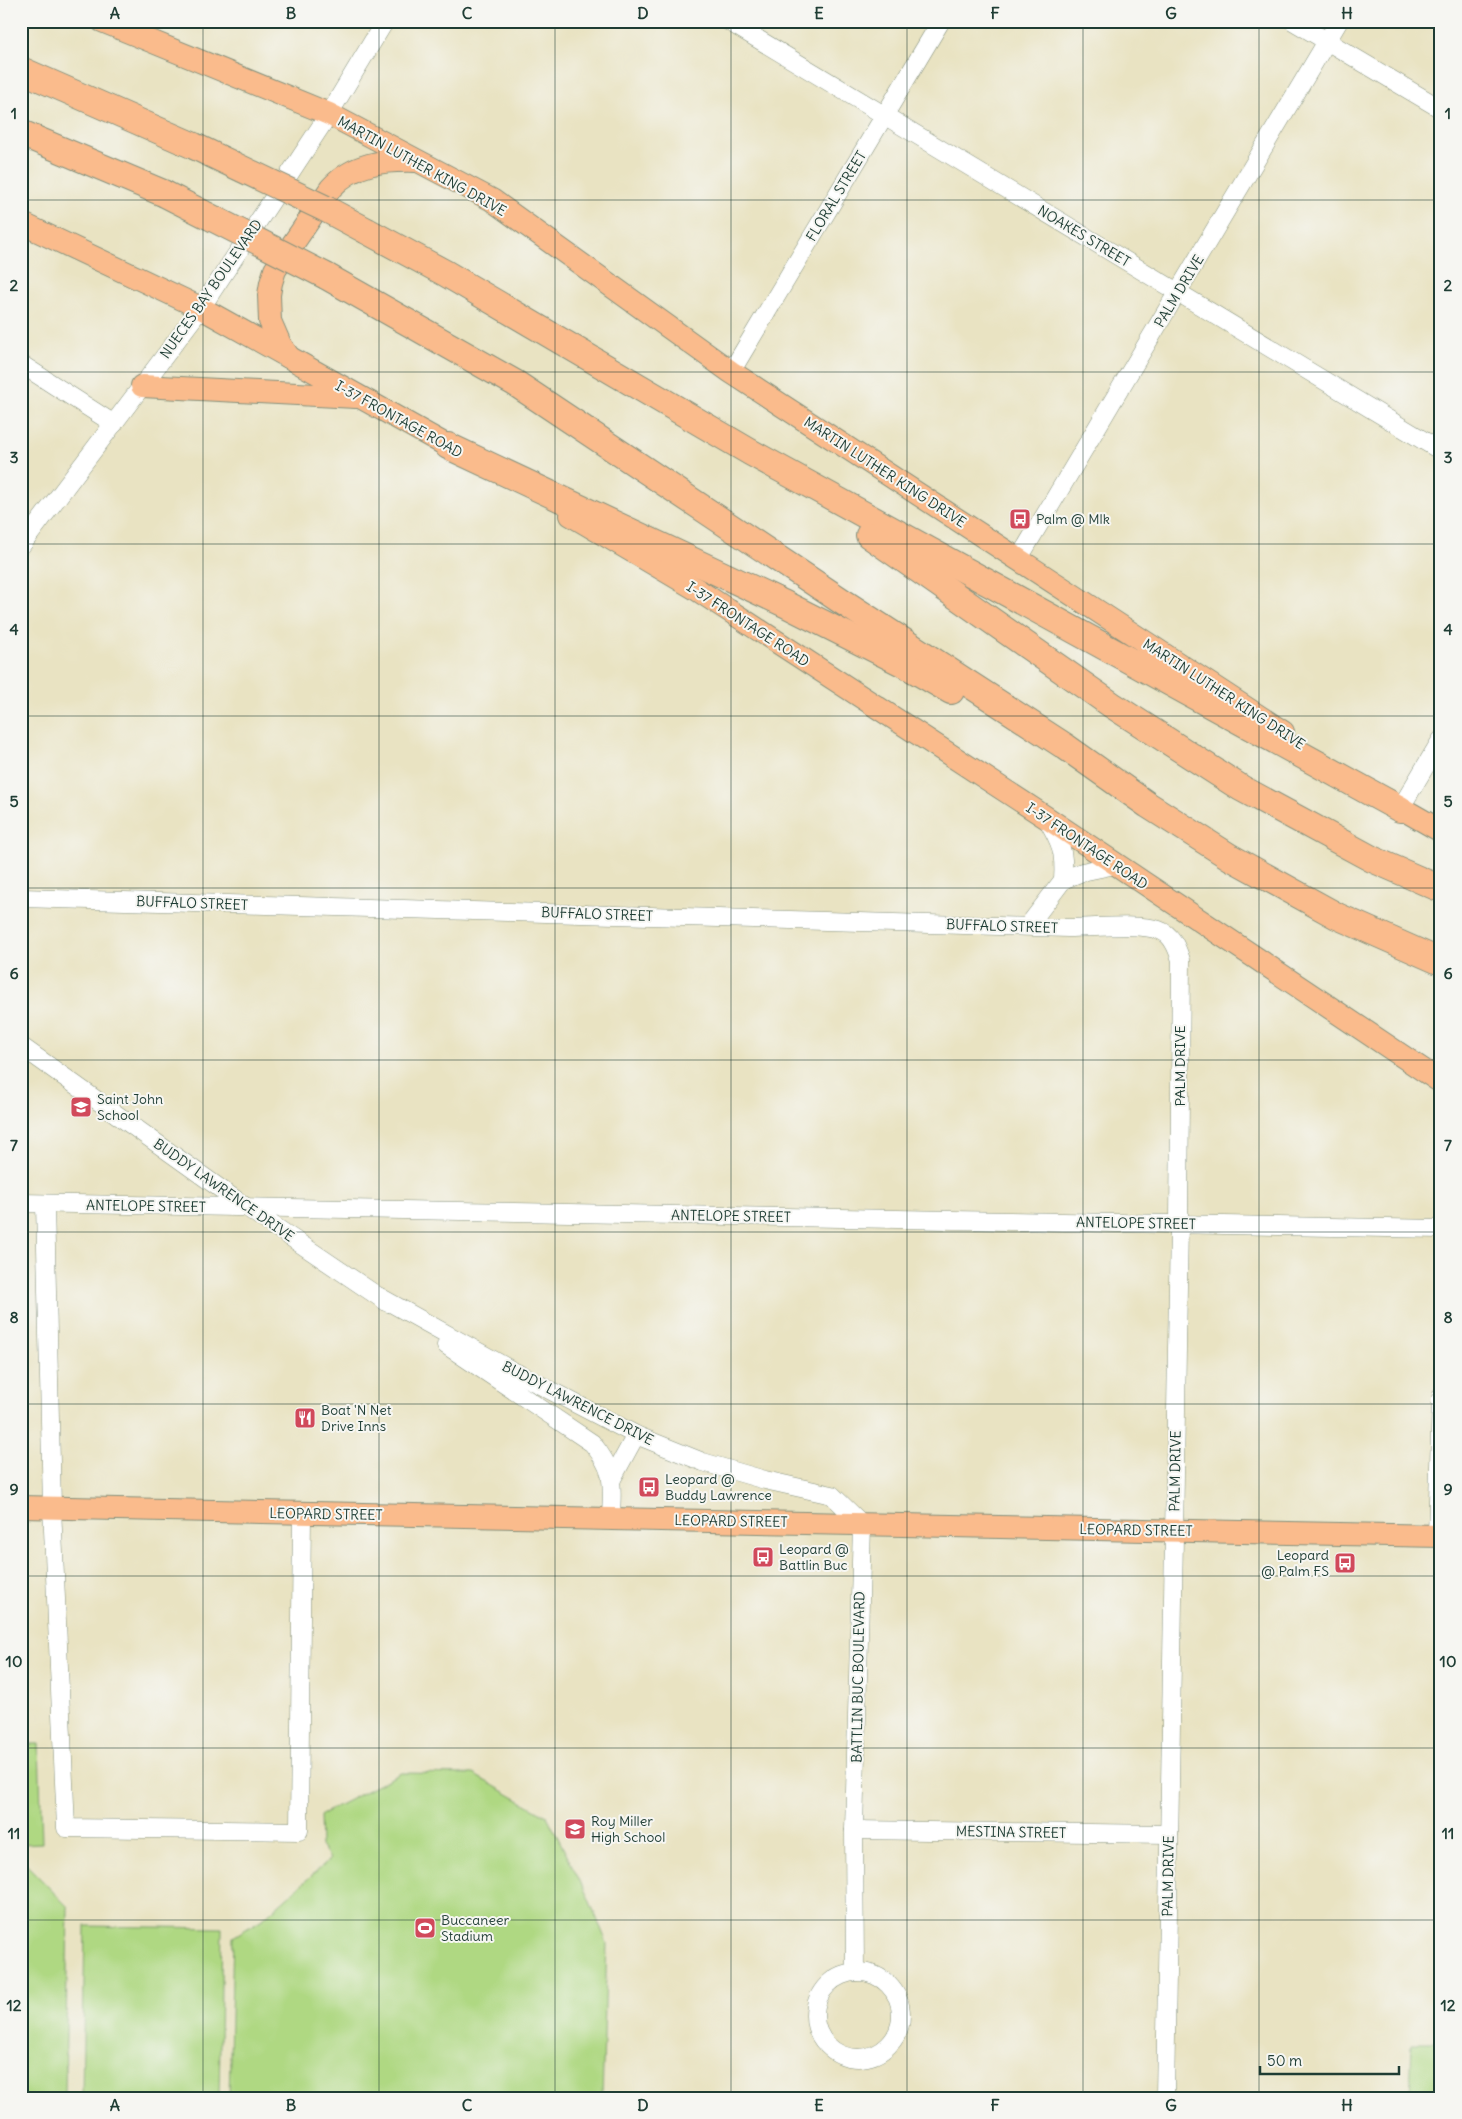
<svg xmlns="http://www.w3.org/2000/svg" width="1462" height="2119" font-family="Delius,sans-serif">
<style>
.green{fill:#afd882;stroke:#678a5b}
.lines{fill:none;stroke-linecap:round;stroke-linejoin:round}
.minor-casing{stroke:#84907b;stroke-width:19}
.major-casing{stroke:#84907b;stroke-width:24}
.highway-casing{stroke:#84907b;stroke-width:28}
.minor{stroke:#fff;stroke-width:18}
.major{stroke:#fabb8c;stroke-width:22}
.highway{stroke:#fabb8c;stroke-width:26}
.highway-bridge-casing{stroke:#84907b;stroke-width:28;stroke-linecap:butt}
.highway-bridge{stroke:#fabb8c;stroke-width:26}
.grid{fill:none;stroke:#1f3d34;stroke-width:1;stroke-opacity:0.55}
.labels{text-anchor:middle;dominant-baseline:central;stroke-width:4;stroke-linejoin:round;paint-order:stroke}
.street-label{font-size:14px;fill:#1f3d34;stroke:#f6f6f2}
.poi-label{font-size:14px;fill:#1f3d34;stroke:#f6f6f2;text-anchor:start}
.neatline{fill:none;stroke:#1f3d34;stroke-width:2}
.grid-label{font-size:16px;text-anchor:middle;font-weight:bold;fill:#1f3d34}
</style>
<rect width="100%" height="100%" fill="#f6f6f2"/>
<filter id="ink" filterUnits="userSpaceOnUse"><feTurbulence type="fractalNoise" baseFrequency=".02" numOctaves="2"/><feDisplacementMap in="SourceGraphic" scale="10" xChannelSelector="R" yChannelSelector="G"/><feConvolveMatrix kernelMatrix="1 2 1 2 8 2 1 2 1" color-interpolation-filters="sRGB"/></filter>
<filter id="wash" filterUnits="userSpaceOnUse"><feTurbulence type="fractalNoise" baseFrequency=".0096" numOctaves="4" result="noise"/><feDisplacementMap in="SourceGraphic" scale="20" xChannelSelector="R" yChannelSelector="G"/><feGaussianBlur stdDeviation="1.12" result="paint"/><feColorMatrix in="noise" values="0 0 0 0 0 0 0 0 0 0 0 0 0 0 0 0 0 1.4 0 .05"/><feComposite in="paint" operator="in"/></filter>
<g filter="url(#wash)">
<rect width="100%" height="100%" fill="#e9e3c2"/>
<g class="green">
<path d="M 21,1744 L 39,1744 L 42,1843 L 21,1844 Z"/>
<path d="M 401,1773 L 473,1774 L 547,1816 L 588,1897 L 607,1943 L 602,2098 L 229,2098 L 233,1937 L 264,1918 L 330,1859 L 321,1846 L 320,1815 Z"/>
<path d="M 21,1859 L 68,1907 L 65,2098 L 21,2098 Z"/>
<path d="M 85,1926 L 222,1928 L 219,2098 L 82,2098 Z"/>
<path d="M 1412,2043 L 1441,2043 L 1441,2098 L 1410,2098 Z"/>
</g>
</g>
<g filter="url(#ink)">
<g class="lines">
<g class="minor-casing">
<g id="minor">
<path d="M 728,21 L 1441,451"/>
<path d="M 1293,21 L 1441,109"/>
<path d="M 21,364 L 114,424"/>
<path d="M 731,372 L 941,21"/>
<path d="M 21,546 L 201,308 L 329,114 L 385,21"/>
<path d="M 1018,560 L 1339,21"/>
<path d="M 1400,809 L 1441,740"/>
<path d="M 1047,819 C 1061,843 1065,852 1063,880"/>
<path d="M 21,898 L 1068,928 C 1091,928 1139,923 1159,930 C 1172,934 1177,948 1181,960 L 1179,1224 L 1165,2098"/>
<path d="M 1028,926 L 1063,880 L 1082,872 L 1115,865"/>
<path d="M 21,1046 L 246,1207 L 388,1303"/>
<path d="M 21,1203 L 1441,1229"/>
<path d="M 45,1204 L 52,1507 L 66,1828 L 299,1831 L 302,1514"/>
<path d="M 380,1297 L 513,1371 L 636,1435 L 703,1462 L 765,1480 L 832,1495 L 862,1524 L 854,1830 L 855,1972"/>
<path d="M 446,1345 L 592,1443 C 616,1472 612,1483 611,1518"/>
<path d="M 612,1479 L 636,1435"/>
<path d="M 1437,1536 L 1441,1397"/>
<path d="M 854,1830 L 1169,1834"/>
<circle cx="858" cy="2015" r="43"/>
</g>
</g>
<g class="major-casing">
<g id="major">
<path d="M 102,21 L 329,114 L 492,200 L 731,372 L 1283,732"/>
<path d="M 21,223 L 201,308 L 462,454"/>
<path d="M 289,357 L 280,344 L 270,321 L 269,295 L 271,283 L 275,270 L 331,188 C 354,163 383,160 416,161"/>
<path d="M 142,386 L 356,397"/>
<path d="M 571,515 L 696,589 L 1047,818 L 1441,1082"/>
<path d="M 1385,799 L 1441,831"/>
<path d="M 21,1507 L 1441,1536"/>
</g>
</g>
<g class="highway-casing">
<g id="highway">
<path d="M 21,70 L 194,146"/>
<path d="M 21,133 L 163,193"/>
<path d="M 367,231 L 445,273 L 750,452 L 1400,809"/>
<path d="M 326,276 L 515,383 L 840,600 L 1066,747 L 1148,805 L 1230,857 L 1337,916 L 1441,962"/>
<path d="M 448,446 L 785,604 L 904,664 L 951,691"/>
<path d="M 869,535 L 1112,705 L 1241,788 L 1372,859 L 1441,889"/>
</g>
</g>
<use href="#minor" class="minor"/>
<use href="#major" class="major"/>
<use href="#highway" class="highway"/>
<g class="highway-bridge-casing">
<g id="highway-bridge">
<path d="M 194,146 L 324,208 L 367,231"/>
<path d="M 163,193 L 326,276"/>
</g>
</g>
<use href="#highway-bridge" class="highway-bridge"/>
</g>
</g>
<path class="grid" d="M 203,21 L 203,2098M 379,21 L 379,2098M 555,21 L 555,2098M 731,21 L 731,2098M 907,21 L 907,2098M 1083,21 L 1083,2098M 1259,21 L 1259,2098M 21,200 L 1441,200M 21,372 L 1441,372M 21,544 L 1441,544M 21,716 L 1441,716M 21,888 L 1441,888M 21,1060 L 1441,1060M 21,1232 L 1441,1232M 21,1404 L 1441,1404M 21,1576 L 1441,1576M 21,1748 L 1441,1748M 21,1920 L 1441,1920"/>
<defs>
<g id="bus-square" transform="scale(1.125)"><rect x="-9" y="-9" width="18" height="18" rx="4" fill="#d1495b" stroke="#f6f6f2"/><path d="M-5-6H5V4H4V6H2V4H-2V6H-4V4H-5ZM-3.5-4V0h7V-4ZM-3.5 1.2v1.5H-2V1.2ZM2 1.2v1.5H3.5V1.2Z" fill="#fff"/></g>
<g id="school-square" transform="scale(1.125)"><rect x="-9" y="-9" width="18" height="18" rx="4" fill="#d1495b" stroke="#f6f6f2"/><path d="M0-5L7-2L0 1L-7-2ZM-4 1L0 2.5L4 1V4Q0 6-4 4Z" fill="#fff"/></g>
<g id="restaurant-square" transform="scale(1.125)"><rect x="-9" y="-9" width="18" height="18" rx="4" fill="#d1495b" stroke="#f6f6f2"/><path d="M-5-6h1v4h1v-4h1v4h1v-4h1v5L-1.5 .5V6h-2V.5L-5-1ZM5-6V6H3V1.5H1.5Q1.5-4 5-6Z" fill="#fff"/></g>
<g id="stadium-square" transform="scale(1.125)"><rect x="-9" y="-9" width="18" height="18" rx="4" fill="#d1495b" stroke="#f6f6f2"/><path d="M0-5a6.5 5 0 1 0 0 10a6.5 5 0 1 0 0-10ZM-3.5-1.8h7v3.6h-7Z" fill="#fff"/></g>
</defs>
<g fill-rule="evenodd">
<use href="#bus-square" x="1020" y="519"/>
<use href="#school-square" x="81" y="1107"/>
<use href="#restaurant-square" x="305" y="1418"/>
<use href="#bus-square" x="649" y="1487"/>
<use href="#bus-square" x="763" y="1557"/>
<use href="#bus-square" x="1345" y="1563"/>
<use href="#school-square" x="575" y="1829"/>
<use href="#stadium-square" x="425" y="1928"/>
</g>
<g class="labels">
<g class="street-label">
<text transform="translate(422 166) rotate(29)">MARTIN LUTHER KING DRIVE</text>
<text transform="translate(836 196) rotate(-59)">FLORAL STREET</text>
<text transform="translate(1084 236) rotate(31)">NOAKES STREET</text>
<text transform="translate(211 289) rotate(-55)">NUECES BAY BOULEVARD</text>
<text transform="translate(1179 291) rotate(-59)">PALM DRIVE</text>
<text transform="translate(399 419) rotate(29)">I-37 FRONTAGE ROAD</text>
<text transform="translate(885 472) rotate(33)">MARTIN LUTHER KING DRIVE</text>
<text transform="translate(748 624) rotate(33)">I-37 FRONTAGE ROAD</text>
<text transform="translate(1224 694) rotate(33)">MARTIN LUTHER KING DRIVE</text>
<text transform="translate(1087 846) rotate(34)">I-37 FRONTAGE ROAD</text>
<text transform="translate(192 903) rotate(2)">BUFFALO STREET</text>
<text transform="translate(597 914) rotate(2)">BUFFALO STREET</text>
<text transform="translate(1002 926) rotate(2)">BUFFALO STREET</text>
<text transform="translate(1180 1066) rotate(-90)">PALM DRIVE</text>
<text transform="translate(224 1190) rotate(35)">BUDDY LAWRENCE DRIVE</text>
<text transform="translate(146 1206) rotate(1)">ANTELOPE STREET</text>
<text transform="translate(731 1216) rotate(1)">ANTELOPE STREET</text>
<text transform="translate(1136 1223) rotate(1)">ANTELOPE STREET</text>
<text transform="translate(578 1403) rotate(27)">BUDDY LAWRENCE DRIVE</text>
<text transform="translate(1175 1471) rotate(-89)">PALM DRIVE</text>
<text transform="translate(326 1514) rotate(1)">LEOPARD STREET</text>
<text transform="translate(731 1521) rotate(1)">LEOPARD STREET</text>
<text transform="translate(1136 1530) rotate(1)">LEOPARD STREET</text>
<text transform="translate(858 1677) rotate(-89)">BATTLIN BUC BOULEVARD</text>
<text transform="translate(1011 1832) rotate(1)">MESTINA STREET</text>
<text transform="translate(1168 1876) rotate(-89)">PALM DRIVE</text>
</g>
<g class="poi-label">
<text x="1036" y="519">Palm @ Mlk</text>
<text x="97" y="1099">Saint John<tspan x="97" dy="16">School</tspan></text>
<text x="321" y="1410">Boat 'N Net<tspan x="321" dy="16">Drive Inns</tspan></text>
<text x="665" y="1479">Leopard @<tspan x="665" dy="16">Buddy Lawrence</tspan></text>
<text x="779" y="1549">Leopard @<tspan x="779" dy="16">Battlin Buc</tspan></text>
<text x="1329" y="1555" text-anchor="end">Leopard<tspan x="1329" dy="16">@ Palm FS</tspan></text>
<text x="591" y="1821">Roy Miller<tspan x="591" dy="16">High School</tspan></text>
<text x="441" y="1920">Buccaneer<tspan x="441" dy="16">Stadium</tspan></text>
</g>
</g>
<rect width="1462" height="2119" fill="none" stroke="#f6f6f2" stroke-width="55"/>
<path d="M1260 2066v8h139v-8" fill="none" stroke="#1f3d34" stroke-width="2.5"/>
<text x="1267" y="2066" font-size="15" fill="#1f3d34" stroke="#f6f6f2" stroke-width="4" paint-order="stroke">50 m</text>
<rect x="28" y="28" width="1406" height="2064" class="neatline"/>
<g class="grid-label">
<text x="115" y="19">A</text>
<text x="291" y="19">B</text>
<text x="467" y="19">C</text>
<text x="643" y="19">D</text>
<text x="819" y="19">E</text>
<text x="995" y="19">F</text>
<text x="1171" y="19">G</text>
<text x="1347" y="19">H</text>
<text x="14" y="119">1</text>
<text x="1448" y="119">1</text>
<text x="14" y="291">2</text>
<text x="1448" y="291">2</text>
<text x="14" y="463">3</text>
<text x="1448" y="463">3</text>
<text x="14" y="635">4</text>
<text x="1448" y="635">4</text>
<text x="14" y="807">5</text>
<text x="1448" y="807">5</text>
<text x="14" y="979">6</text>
<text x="1448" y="979">6</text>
<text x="14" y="1151">7</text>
<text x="1448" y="1151">7</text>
<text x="14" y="1323">8</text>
<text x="1448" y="1323">8</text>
<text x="14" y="1495">9</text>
<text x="1448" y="1495">9</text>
<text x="14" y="1667">10</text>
<text x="1448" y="1667">10</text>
<text x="14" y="1839">11</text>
<text x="1448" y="1839">11</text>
<text x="14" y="2011">12</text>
<text x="1448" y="2011">12</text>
<text x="115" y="2111">A</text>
<text x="291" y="2111">B</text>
<text x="467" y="2111">C</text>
<text x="643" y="2111">D</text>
<text x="819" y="2111">E</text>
<text x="995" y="2111">F</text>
<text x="1171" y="2111">G</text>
<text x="1347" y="2111">H</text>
</g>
</svg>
